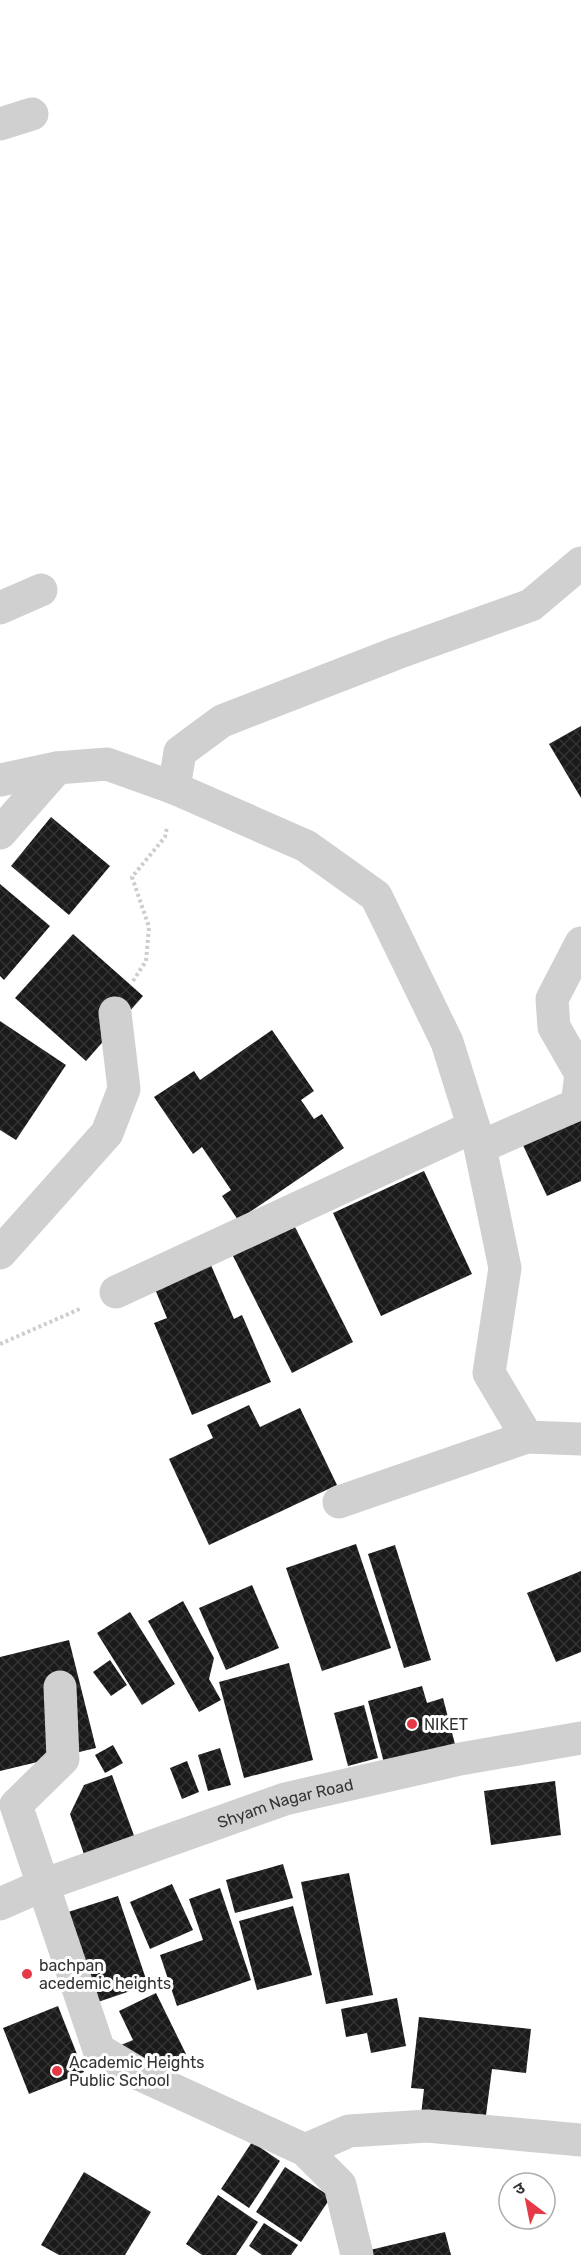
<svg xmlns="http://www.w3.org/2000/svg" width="581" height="2255" font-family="Rubik,'Noto Sans Devanagari',sans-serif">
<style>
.building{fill:url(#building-cross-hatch)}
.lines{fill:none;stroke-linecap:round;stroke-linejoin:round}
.path{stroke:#cdcdcd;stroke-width:4;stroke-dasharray:3 3;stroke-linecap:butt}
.minor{stroke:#d0d0d0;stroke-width:33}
.poi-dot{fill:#e63946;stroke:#fff;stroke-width:2}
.labels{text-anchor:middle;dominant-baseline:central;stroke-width:6;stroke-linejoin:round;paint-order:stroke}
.poi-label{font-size:16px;fill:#333;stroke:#fff;text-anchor:start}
.street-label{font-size:16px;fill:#333;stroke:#fff}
</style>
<defs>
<pattern id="building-cross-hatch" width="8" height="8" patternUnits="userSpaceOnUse" patternTransform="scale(1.5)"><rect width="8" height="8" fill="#1a1a1a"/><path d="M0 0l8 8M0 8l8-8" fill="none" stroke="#333"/></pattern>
</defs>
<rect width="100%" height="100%" fill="#fff"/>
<g class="building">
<path d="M 581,726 L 581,798 L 549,744 Z"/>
<path d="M 51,817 L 110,866 L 69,915 L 11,866 Z"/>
<path d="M 0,884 L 50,926 L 4,980 L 0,976 Z"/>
<path d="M 73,934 L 143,996 L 86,1061 L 15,998 Z"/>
<path d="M 0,1021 L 66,1065 L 16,1140 L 0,1130 Z"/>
<path d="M 272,1030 L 314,1091 L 301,1100 L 314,1119 L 322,1114 L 344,1148 L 238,1220 L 222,1196 L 231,1190 L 202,1147 L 193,1154 L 154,1097 L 194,1071 L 200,1080 Z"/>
<path d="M 581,1110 L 581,1181 L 547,1196 L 520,1139 Z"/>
<path d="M 424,1171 L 472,1274 L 381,1316 L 333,1213 Z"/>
<path d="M 292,1221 L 353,1342 L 292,1373 L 231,1252 Z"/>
<path d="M 208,1258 L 234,1319 L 242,1315 L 271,1382 L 192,1415 L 154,1323 L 167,1318 L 152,1282 Z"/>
<path d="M 249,1405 L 260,1427 L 300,1408 L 337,1485 L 209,1545 L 169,1459 L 213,1438 L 207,1425 Z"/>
<path d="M 356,1544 L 391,1648 L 322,1671 L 286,1568 Z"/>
<path d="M 395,1545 L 431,1660 L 404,1668 L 368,1554 Z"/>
<path d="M 581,1571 L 581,1652 L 556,1662 L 527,1593 Z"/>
<path d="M 252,1585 L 279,1648 L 226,1670 L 199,1608 Z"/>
<path d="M 183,1601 L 214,1658 L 209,1679 L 221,1700 L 199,1712 L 148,1621 Z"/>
<path d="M 130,1612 L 175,1684 L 142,1705 L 97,1633 Z"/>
<path d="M 69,1640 L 96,1748 L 0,1771 L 0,1657 Z"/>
<path d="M 110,1660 L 127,1685 L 111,1696 L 93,1672 Z"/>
<path d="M 289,1663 L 313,1760 L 244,1778 L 219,1682 Z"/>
<path d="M 422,1686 L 427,1703 L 443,1698 L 455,1744 L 384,1763 L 368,1701 Z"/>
<path d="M 364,1705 L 378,1758 L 348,1766 L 334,1713 Z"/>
<path d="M 113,1745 L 123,1763 L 105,1773 L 95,1755 Z"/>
<path d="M 220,1748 L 231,1785 L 208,1791 L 198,1755 Z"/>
<path d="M 187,1761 L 199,1792 L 182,1799 L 170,1768 Z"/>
<path d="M 112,1775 L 136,1841 L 86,1860 L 70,1814 L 84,1785 Z"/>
<path d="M 555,1781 L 561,1835 L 491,1845 L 484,1791 Z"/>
<path d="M 283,1864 L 293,1898 L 235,1913 L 226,1880 Z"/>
<path d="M 349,1873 L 373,1995 L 326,2004 L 301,1882 Z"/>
<path d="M 172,1884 L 193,1930 L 150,1949 L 130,1902 Z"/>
<path d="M 220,1888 L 251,1980 L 177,2006 L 160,1955 L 203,1940 L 189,1899 Z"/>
<path d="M 118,1896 L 148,1985 L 95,2003 L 65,1913 Z"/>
<path d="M 293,1906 L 312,1975 L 257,1990 L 239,1921 Z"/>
<path d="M 156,1993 L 186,2054 L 149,2072 L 114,2048 L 133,2040 L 119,2011 Z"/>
<path d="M 397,1998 L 406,2046 L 371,2053 L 367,2033 L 346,2037 L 341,2009 Z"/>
<path d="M 58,2006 L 84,2072 L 29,2094 L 3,2028 Z"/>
<path d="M 419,2017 L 531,2029 L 526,2073 L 492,2069 L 486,2115 L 462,2113 L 462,2119 L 421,2115 L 424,2089 L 411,2088 Z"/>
<path d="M 252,2142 L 280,2161 L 249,2208 L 221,2189 Z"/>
<path d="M 285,2167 L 331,2197 L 301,2242 L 256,2212 Z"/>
<path d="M 84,2172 L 151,2212 L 125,2255 L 59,2255 L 41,2245 Z"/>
<path d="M 218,2195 L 258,2222 L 236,2255 L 202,2255 L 186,2244 Z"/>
<path d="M 264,2223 L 298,2245 L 291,2255 L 262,2255 L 249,2246 Z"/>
<path d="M 445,2232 L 451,2255 L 367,2255 L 366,2251 Z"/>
</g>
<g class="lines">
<g class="path">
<path d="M 133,981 L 146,961 L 149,927 L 132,877 L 165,837 L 167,827"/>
<path d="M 0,1344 L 82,1308"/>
</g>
<g class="minor">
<path d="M 0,124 L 32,114"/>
<path d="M 0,608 L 41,590"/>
<path d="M 0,780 L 57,768 L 107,764 L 174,788 L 306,846 L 376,896 L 447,1042 L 480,1147 L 505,1268 L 489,1373 L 527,1437 L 581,1439"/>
<path d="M 174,788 L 180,752 L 222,721 L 397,653 L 531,605 L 581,563"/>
<path d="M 0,833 L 57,768"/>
<path d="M 577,1105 L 581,1074 L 554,1027 L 552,999 L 581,943"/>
<path d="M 480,1147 L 581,1103"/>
<path d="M 0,1253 L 107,1133 L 124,1089 L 115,1013"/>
<path d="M 116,1292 L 473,1127"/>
<path d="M 339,1502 L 527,1437"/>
<path d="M 60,1687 L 63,1759 L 16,1805 L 99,2050 L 141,2075 L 305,2150 L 340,2185 L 357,2255"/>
<path id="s1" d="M 0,1904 L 43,1885 L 285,1799 L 460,1759 L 581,1738"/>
<path d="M 305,2150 L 349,2131 L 427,2126 L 581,2140"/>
</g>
</g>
<g class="poi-dot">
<circle cx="412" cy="1724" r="6"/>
<circle cx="27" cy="1974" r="6"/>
<circle cx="57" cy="2071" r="6"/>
</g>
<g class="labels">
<g class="poi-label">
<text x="424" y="1724">NIKET</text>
<text x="39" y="1965">bachpan<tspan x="39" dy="18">acedemic heights</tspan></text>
<text x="69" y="2062">Academic Heights<tspan x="69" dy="18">Public School</tspan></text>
</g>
<g class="street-label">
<text stroke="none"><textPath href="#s1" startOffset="303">Shyam Nagar Road</textPath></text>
</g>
</g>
<g transform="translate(527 2201) rotate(328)"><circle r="28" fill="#ffffff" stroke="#adadad" stroke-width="1.5"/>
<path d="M0-4.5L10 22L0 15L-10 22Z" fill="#e63946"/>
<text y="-9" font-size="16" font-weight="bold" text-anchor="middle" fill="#333333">उ</text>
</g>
</svg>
